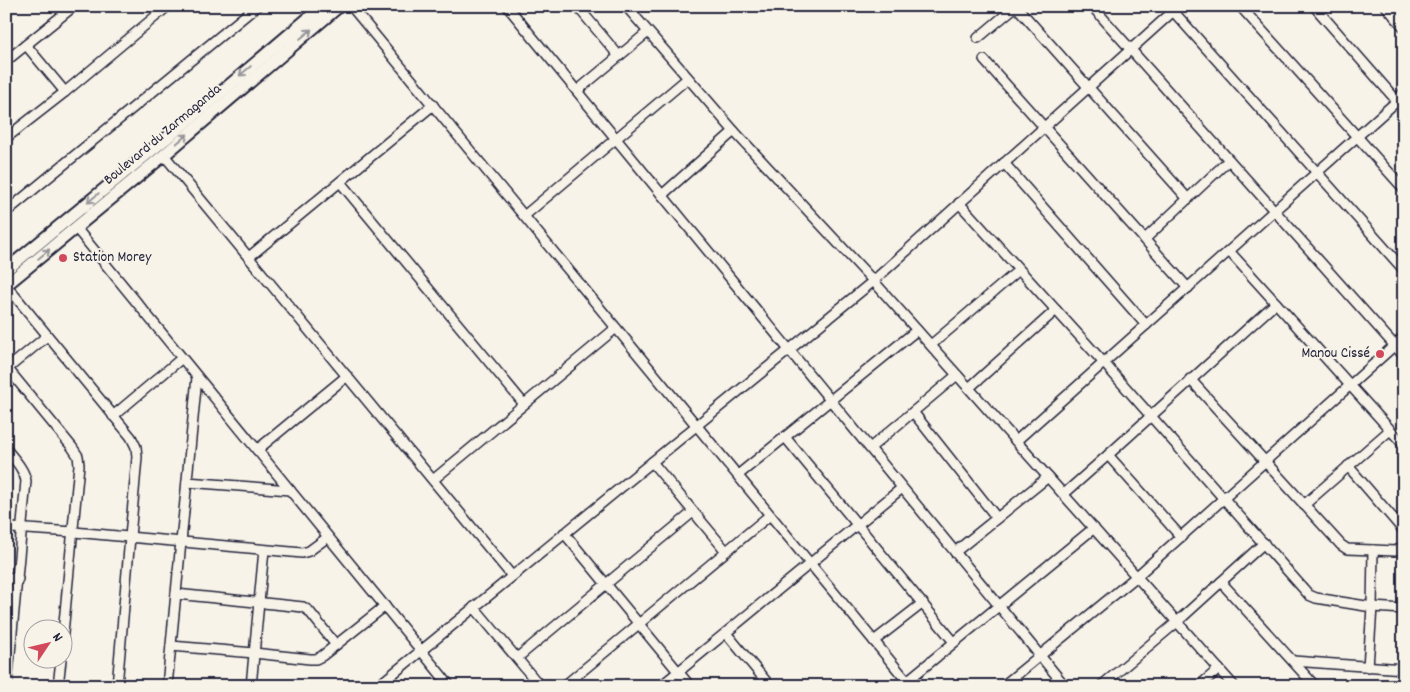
<svg xmlns="http://www.w3.org/2000/svg" width="1410" height="692" font-family="Dekko,sans-serif">
<style>
.lines{fill:none;stroke-linecap:round;stroke-linejoin:round}
.street-casing{stroke:#22223b;stroke-width:12}
.secondary-casing{stroke:#22223b;stroke-width:15}
.street{stroke:#f7f3e8;stroke-width:9}
.secondary{stroke:#f7f3e8;stroke-width:11}
.oneway{stroke:#97959a}
.poi-dot{fill:#d1495b;stroke:#f7f3e8;stroke-width:2}
.labels{text-anchor:middle;dominant-baseline:central;stroke-width:4;stroke-linejoin:round;paint-order:stroke}
.street-label{font-size:15px;fill:#22223b;stroke:#f7f3e8}
.poi-label{font-size:15px;fill:#22223b;stroke:#f7f3e8;text-anchor:start}
</style>
<rect width="100%" height="100%" fill="#f7f3e8"/>
<filter id="ink" filterUnits="userSpaceOnUse"><feTurbulence type="fractalNoise" baseFrequency=".02" numOctaves="2"/><feDisplacementMap in="SourceGraphic" scale="10" xChannelSelector="R" yChannelSelector="G"/><feConvolveMatrix kernelMatrix="1 2 1 2 8 2 1 2 1" color-interpolation-filters="sRGB"/></filter>
<g filter="url(#ink)">
<g class="lines">
<g class="street-casing">
<g id="street">
<path d="M 351,6 L 911,686"/>
<path d="M 507,6 L 1065,686"/>
<path d="M 577,6 L 619,56"/>
<path d="M 626,6 L 733,130 L 877,285 L 1234,686"/>
<path d="M 1016,6 L 1188,199"/>
<path d="M 1092,6 L 1404,356"/>
<path d="M 1240,6 L 1404,189"/>
<path d="M 1314,6 L 1404,109"/>
<path d="M 1386,6 L 1404,27"/>
<path d="M 1173,11 L 1404,270"/>
<path d="M 1395,17 L 1404,9"/>
<path d="M 978,38 L 1016,6"/>
<path d="M 26,45 L 65,92"/>
<path d="M 984,60 L 1188,288"/>
<path d="M 6,61 L 74,6"/>
<path d="M 577,91 L 648,32"/>
<path d="M 6,138 L 65,92 L 168,6"/>
<path d="M 164,155 L 512,576"/>
<path d="M 1004,163 L 1146,325"/>
<path d="M 340,182 L 524,404"/>
<path d="M 662,195 L 734,131"/>
<path d="M 959,203 L 1104,363 L 1309,595 L 1316,598 L 1372,607 L 1404,609"/>
<path d="M 6,212 L 257,6"/>
<path d="M 524,216 L 688,78"/>
<path d="M 76,228 L 450,686"/>
<path d="M 1144,240 L 1229,160"/>
<path d="M 1229,251 L 1404,445"/>
<path d="M 249,257 L 433,105"/>
<path d="M 6,285 L 131,437 L 136,447 L 137,457 L 117,686"/>
<path d="M 931,345 L 1019,270"/>
<path d="M 8,369 L 72,447 L 78,456 L 79,465 L 62,644"/>
<path d="M 6,370 L 47,336"/>
<path d="M 1190,379 L 1341,545 L 1347,549 L 1373,550 L 1395,551 L 1404,547"/>
<path d="M 969,388 L 1056,310"/>
<path d="M 913,412 L 997,518"/>
<path d="M 113,416 L 182,358"/>
<path d="M 785,437 L 954,642"/>
<path d="M 1016,441 L 1397,101 L 1404,92"/>
<path d="M 870,448 L 957,375"/>
<path d="M 6,449 C 14,459 24,469 26,481 L 7,686"/>
<path d="M 257,450 L 347,376"/>
<path d="M 1108,455 L 1181,537"/>
<path d="M 652,462 L 726,551"/>
<path d="M 1348,466 L 1404,531"/>
<path d="M 738,475 L 917,330"/>
<path d="M 433,480 L 616,328"/>
<path d="M 187,482 L 290,490"/>
<path d="M 1064,494 L 1108,455 L 1276,303"/>
<path d="M 1304,505 L 1390,430"/>
<path d="M 6,526 L 11,528 L 74,532 L 302,553 L 309,551 L 328,537"/>
<path d="M 564,533 L 690,686"/>
<path d="M 955,552 L 1048,477"/>
<path d="M 6,577 L 18,579"/>
<path d="M 1221,582 L 1315,686"/>
<path d="M 176,594 L 303,607 L 309,611 L 336,645"/>
<path d="M 474,607 L 540,686"/>
<path d="M 726,633 L 770,686"/>
<path d="M 874,641 L 923,603"/>
<path d="M 171,646 L 254,653 L 310,659 L 316,659 L 322,656 L 385,606"/>
<path d="M 517,658 L 693,512"/>
<path d="M 1293,661 L 1404,669"/>
<path d="M 1368,667 L 1372,607 L 1373,550"/>
<path d="M 58,686 L 61,660"/>
<path d="M 167,686 L 197,377"/>
<path d="M 251,686 L 264,550"/>
<path d="M 378,686 L 871,283 L 1179,6"/>
<path d="M 564,686 L 770,515"/>
<path d="M 661,686 L 902,488"/>
<path d="M 901,686 L 1094,528"/>
<path d="M 1003,686 L 1137,576 L 1404,337"/>
<path d="M 1101,686 L 1177,622 L 1264,543"/>
<path d="M 1199,686 L 1219,669"/>
</g>
</g>
<g class="secondary-casing">
<g id="secondary">
<path d="M 6,270 L 185,123 L 323,6"/>
<path d="M 6,285 L 164,155 L 339,6"/>
</g>
</g>
<use href="#street" class="street"/>
<use href="#secondary" class="secondary"/>
</g>
<defs><path id="oneway-shaft" d="M-6 0H5M1.5-3L5.5 0L1.5 3" fill="none" stroke-width="1.6" stroke-linecap="round" stroke-linejoin="round" transform="scale(1.25)"/></defs>
<g class="oneway">
<use href="#oneway-shaft" transform="translate(306 34) rotate(-40)"/>
<use href="#oneway-shaft" transform="translate(245 71) rotate(140)"/>
<use href="#oneway-shaft" transform="translate(182 139) rotate(-40)"/>
<use href="#oneway-shaft" transform="translate(93 198) rotate(140)"/>
<use href="#oneway-shaft" transform="translate(44 254) rotate(-40)"/>
</g>
</g>
<g class="poi-dot">
<circle cx="63" cy="258" r="5"/>
<circle cx="1380" cy="354" r="5"/>
</g>
<g class="labels">
<g class="street-label">
<text transform="translate(163 135) rotate(-40)">Boulevard du Zarmaganda</text>
</g>
<g class="poi-label">
<text x="73" y="258">Station Morey</text>
<text x="1370" y="354" text-anchor="end">Manou Cissé</text>
</g>
</g>
<rect width="1410" height="692" fill="none" stroke="#f7f3e8" stroke-width="25"/>
<rect x="12" y="12" width="1385" height="667" fill="none" stroke="#22223b" stroke-width="2" filter="url(#ink)"/>
<g transform="translate(48 644) rotate(55)"><circle r="24" fill="#f7f3e8" stroke="#a29fa3"/>
<path d="M0-4L9 19L0 12L-9 19Z" fill="#d1495b"/>
<text y="-8" font-size="14" font-weight="bold" text-anchor="middle" fill="#22223b">N</text>
</g>
</svg>
